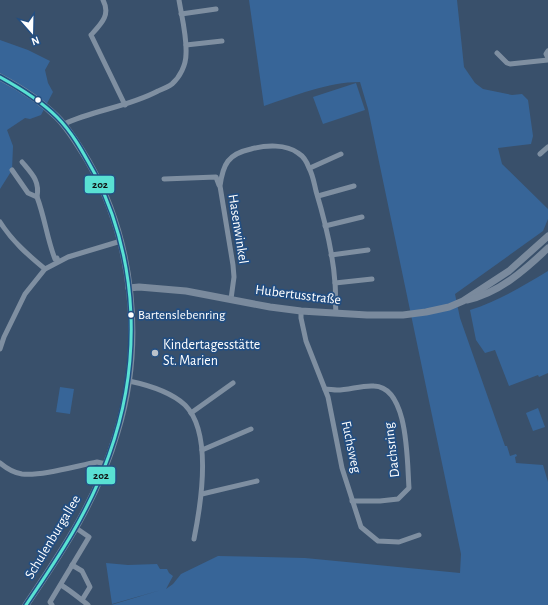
<svg xmlns="http://www.w3.org/2000/svg" width="548" height="605" font-family="'Alegreya Sans',sans-serif">
<style>
.green{fill:#376598}
.lines{fill:none;stroke-linecap:round;stroke-linejoin:round}
.street{stroke:#7f8fa1;stroke-width:5}
.secondary{stroke:#7a8a9d;stroke-width:7}
.bus-1-casing{stroke:#234e81;stroke-width:6}
.bus-1{stroke:#59e1d3;stroke-width:3}
.bus-dot{fill:#fff;stroke:#234e81;stroke-width:1.5}
.poi-dot{fill:#bac2cb;stroke:#234e81;stroke-width:1.5}
.labels{text-anchor:middle;dominant-baseline:central;stroke-width:3.5;stroke-linejoin:round;paint-order:stroke}
.bus-label{font-size:13px;fill:#fff;stroke:#234e81;text-anchor:start}
.street-label{font-size:14px;fill:#fff;stroke:#234e81}
.poi-label{font-size:14px;fill:#fff;stroke:#234e81;text-anchor:start}
.line-badge{stroke:#234e81;stroke-width:1.5}
.pale-badge-label{font-size:11px;text-anchor:middle;font-weight:bold;fill:#111}
</style>
<rect width="100%" height="100%" fill="#39506b"/>
<g class="green">
<path d="M 249,0 L 457,0 L 464,67 L 475,83 L 483,89 L 512,95 L 522,94 L 528,100 L 533,136 L 531,144 L 498,148 L 502,164 L 548,209 L 548,219 L 543,231 L 455,294 L 460,318 L 505,446 L 507,446 L 510,456 L 516,454 L 517,456 L 515,457 L 516,463 L 543,465 L 548,482 L 548,605 L 111,605 L 161,590 L 112,604 L 106,563 L 128,565 L 157,564 L 160,569 L 167,569 L 169,573 L 173,576 L 166,589 L 173,584 L 181,574 L 218,556 L 305,558 L 460,573 L 461,554 L 368,109 L 360,82 C 328,82 294,96 264,106 Z"/>
<path d="M 0,40 L 28,50 L 50,61 L 45,70 L 48,83 L 53,92 L 41,115 L 30,119 L 25,118 L 7,130 L 13,146 L 12,170 L 0,189 Z"/>
<path d="M 356,83 L 365,110 L 323,124 L 313,97 Z"/>
<path d="M 548,271 L 548,373 L 539,377 L 538,375 L 509,386 L 495,350 L 485,353 L 476,340 L 470,310 C 499,301 523,286 548,271 Z"/>
<path d="M 60,387 L 74,389 L 70,414 L 56,412 Z"/>
<path d="M 538,408 L 545,427 L 533,431 L 526,413 Z"/>
</g>
<g class="lines">
<g class="street">
<path d="M 103,0 C 111,15 101,24 91,35 L 125,105"/>
<path d="M 181,14 L 216,9"/>
<path d="M 186,45 L 222,41"/>
<path d="M 548,51 L 546,54 L 548,58"/>
<path d="M 497,53 L 507,63 L 510,64 L 548,60"/>
<path d="M 64,124 C 94,110 128,107 158,91 C 163,89 168,87 172,84 C 180,77 186,65 186,54 C 187,37 182,18 179,0"/>
<path d="M 540,154 L 548,147"/>
<path d="M 22,162 C 32,174 40,181 37,197"/>
<path d="M 310,168 L 341,154"/>
<path d="M 12,170 L 28,193 L 37,197 C 45,218 47,239 55,259 L 57,258 L 58,261"/>
<path d="M 164,179 L 216,177 L 219,185"/>
<path d="M 318,196 L 354,186"/>
<path d="M 0,222 C 12,241 28,255 45,269"/>
<path d="M 325,226 L 362,217"/>
<path d="M 331,255 L 368,250"/>
<path d="M 335,283 L 372,279"/>
<path d="M 231,299 L 234,277 L 233,265 L 220,186 C 223,164 228,154 251,149 C 266,145 286,144 298,153 C 303,156 307,162 309,168 C 313,175 314,183 316,191 C 325,221 333,252 335,283 C 336,293 335,303 336,313"/>
<path d="M 301,311 L 301,318 L 306,341 L 328,397 L 342,468 L 361,527 L 378,541 L 399,542 L 419,535"/>
<path d="M 0,349 L 4,337 L 25,294 L 45,269 L 68,257 L 121,241"/>
<path d="M 129,381 C 148,385 170,391 185,405 C 213,433 201,504 194,539"/>
<path d="M 325,389 C 329,389 333,390 337,390 C 349,390 362,385 374,386 C 409,387 407,463 409,488 L 398,499 L 380,501 L 352,501"/>
<path d="M 191,413 L 233,383"/>
<path d="M 202,450 L 251,429"/>
<path d="M 0,463 C 6,468 14,473 22,474 C 42,476 76,466 97,462 L 106,464"/>
<path d="M 202,494 L 257,481"/>
<path d="M 72,565 L 82,571 L 90,587 L 82,600"/>
<path d="M 61,585 C 71,591 79,598 88,605"/>
<path d="M 52,605 L 50,602 L 89,537 L 76,528"/>
</g>
<g class="secondary">
<path d="M 0,77 C 21,88 40,100 57,117 C 69,129 79,146 88,161 C 134,241 144,344 117,432 C 98,498 64,549 26,605"/>
<path d="M 129,288 L 139,287 L 186,291 L 270,307 L 301,311 L 367,315 L 403,315 L 426,312 L 449,307 L 463,301 L 509,271 L 548,236"/>
<path d="M 467,300 C 499,293 525,270 548,248"/>
</g>
<g class="bus-1-casing">
<path id="bus-1" d="M 0,77 C 20,88 40,100 57,117 C 73,133 84,154 95,174 C 139,262 142,363 109,455 C 90,510 58,558 26,605"/>
</g>
<use href="#bus-1" class="bus-1"/>
</g>
<g class="bus-dot">
<circle cx="38" cy="100" r="3.5"/>
<circle cx="131" cy="315" r="3.5"/>
</g>
<circle class="poi-dot" cx="155" cy="353" r="4"/>
<g class="labels">
<g class="bus-label">
<text x="138" y="315">Bartenslebenring</text>
</g>
<g class="street-label">
<text transform="translate(238 229) rotate(81)">Hasenwinkel</text>
<text transform="translate(298 295) rotate(7)">Hubertusstraße</text>
<text transform="translate(351 447) rotate(78)">Fuchsweg</text>
<text transform="translate(392 450) rotate(-97)">Dachsring</text>
<text transform="translate(53 537) rotate(-59)">Schulenburgallee</text>
</g>
<g class="poi-label">
<text x="163" y="345">Kindertagesstätte<tspan x="163" dy="16">St. Marien</tspan></text>
</g>
</g>
<g class="line-badge">
<rect x="84" y="175" width="31" height="19" rx="4" fill="#59e1d3"/>
<rect x="86" y="466" width="30" height="19" rx="4" fill="#59e1d3"/>
</g>
<g class="pale-badge-label">
<text x="100" y="188">202</text>
<text x="101" y="479">202</text>
</g>
<g transform="translate(32 32) rotate(160)" stroke="#234e81" stroke-width="3" paint-order="stroke">
<path d="M0-3L7 15L0 10L-7 15Z" fill="#ffffff"/>
<text y="-6" font-size="11" font-weight="bold" text-anchor="middle" fill="#ffffff">N</text>
</g>
</svg>
